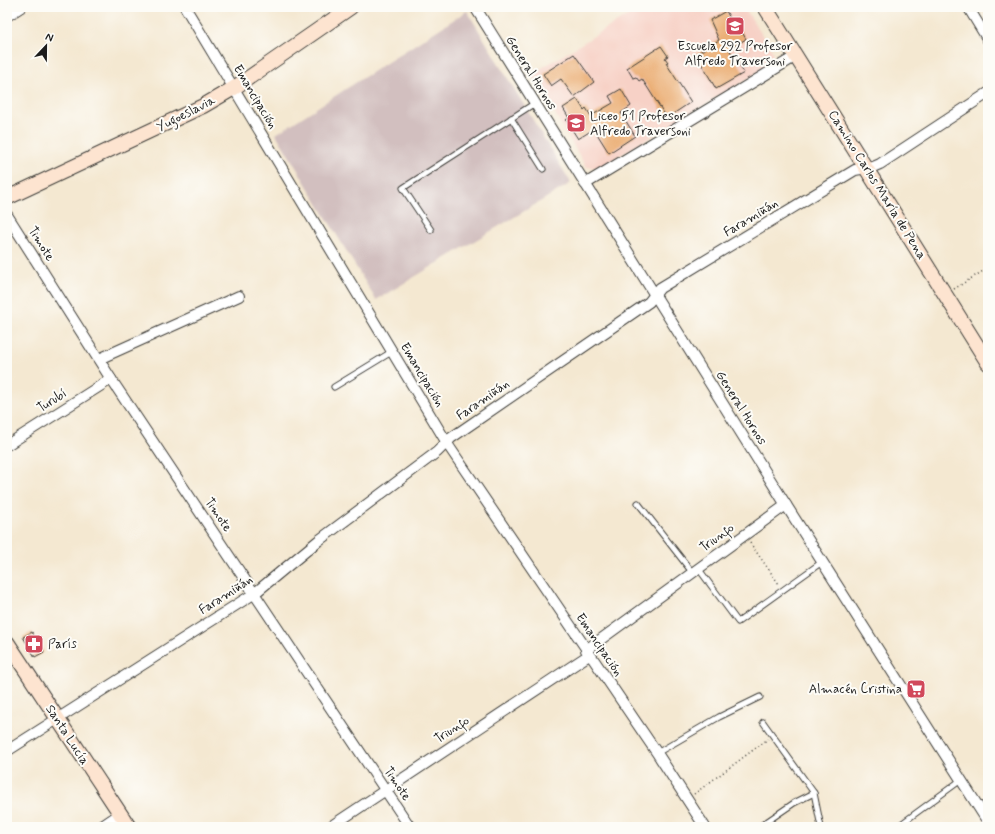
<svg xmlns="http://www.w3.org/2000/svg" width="995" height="834" font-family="Mynerve,sans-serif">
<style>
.built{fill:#f7d1c6}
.industrial{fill:#d2bfbf}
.building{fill:#ebaf76}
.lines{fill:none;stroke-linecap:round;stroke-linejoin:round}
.lane-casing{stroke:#3c3b37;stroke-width:7}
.street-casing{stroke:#3c3b37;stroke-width:12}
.secondary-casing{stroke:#3c3b37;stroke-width:16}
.path{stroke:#3c3b37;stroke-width:1.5;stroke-dasharray:1 3;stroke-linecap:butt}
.lane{stroke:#fff;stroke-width:5}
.street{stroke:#fff;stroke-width:10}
.secondary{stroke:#fde4d0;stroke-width:14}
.labels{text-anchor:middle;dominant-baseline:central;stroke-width:4;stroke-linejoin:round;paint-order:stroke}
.poi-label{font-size:13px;fill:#1c1c1c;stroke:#fdfcf7;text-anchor:start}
.street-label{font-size:13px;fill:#1c1c1c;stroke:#fdfcf7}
</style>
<rect width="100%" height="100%" fill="#fdfcf7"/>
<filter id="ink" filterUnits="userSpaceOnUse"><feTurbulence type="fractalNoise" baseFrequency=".025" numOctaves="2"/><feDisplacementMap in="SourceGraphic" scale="8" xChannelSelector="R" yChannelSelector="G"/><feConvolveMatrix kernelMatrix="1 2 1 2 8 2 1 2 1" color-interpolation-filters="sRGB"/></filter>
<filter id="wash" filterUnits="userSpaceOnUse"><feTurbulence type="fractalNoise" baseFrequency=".012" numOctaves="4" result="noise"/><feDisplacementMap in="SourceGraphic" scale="16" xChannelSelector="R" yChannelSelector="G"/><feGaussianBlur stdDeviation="0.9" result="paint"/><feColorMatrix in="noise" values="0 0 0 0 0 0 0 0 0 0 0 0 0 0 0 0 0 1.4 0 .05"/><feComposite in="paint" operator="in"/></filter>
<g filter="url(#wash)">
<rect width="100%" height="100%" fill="#f4e8d1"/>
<path class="built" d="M 647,7 L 744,7 L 773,52 L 770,66 L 599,168 L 586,167 L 532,74 L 632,13 L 634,15 Z"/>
<path class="industrial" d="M 467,11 L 571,183 L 376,300 L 276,134 Z"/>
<g id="blocks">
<g class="building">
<path d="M 726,11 L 732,22 L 735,20 L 746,39 L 729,49 L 744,73 L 716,89 L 696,54 L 719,40 L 710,20 Z"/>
<path d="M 661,46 L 668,56 L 665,58 L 668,62 L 666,63 L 691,102 L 667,118 L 642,79 L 639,81 L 636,77 L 633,78 L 627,68 Z"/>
<path d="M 574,54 L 594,82 L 574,97 L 561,79 L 551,86 L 543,74 Z"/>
<path d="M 621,89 L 631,106 L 621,113 L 635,136 L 609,153 L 594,129 L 578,139 L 566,120 L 569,118 L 563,108 L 577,99 L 584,110 L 586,108 L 591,116 L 613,103 L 609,96 Z"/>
<path d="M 32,632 L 44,652 L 35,657 L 23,637 Z"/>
</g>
</g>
</g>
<g filter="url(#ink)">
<use href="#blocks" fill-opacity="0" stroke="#3c3b37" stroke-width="1"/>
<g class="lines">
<g class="lane-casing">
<g id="lane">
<path d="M 511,118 L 543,169"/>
<path d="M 431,230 L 403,188 L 535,103"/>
<path d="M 334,387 L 393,351"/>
<path d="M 638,503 L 692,572"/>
<path d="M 698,568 L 738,622 L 822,562"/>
<path d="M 763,722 L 814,793 L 821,827"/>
<path d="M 657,753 L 719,717 L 760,697"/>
<path d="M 759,827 L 794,803 L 814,793"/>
<path d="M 897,827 L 961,780"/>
</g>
</g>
<g class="street-casing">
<g id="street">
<path d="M 185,7 L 450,448 L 657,753 L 705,827"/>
<path d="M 475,7 L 786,505 L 988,822"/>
<path d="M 968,7 L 988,40"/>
<path d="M 7,16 L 21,7"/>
<path d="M 585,184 L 796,56"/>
<path d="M 7,215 L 111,379 L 410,827"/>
<path d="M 99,359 L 239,296"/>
<path d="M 7,445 L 111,379"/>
<path d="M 586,650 L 786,505"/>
<path d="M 7,751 L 255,593 L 318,541 L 437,452 L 451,438 L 649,302 L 660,288 L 855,170 L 873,167 L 880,164 L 988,93"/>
<path d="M 101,827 L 120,814"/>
<path d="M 330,827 L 589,655"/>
</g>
</g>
<g class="secondary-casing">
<g id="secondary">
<path d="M 765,7 L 988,363"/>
<path d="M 7,198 L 203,106 L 234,88 L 351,7"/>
<path d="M 7,642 L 129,827"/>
</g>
</g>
<g class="path">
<path d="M 954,289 L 988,268"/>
<path d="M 750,543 L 779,584"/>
<path d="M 694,794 L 768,739"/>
</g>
<use href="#lane" class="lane"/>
<use href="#street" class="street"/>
<use href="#secondary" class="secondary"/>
</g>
</g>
<defs>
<g id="school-square" transform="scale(1)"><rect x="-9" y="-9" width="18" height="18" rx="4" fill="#d1495b" stroke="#fdfcf7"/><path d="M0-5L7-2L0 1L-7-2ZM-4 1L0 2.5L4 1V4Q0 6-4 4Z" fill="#fff"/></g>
<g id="pharmacy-square" transform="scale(1)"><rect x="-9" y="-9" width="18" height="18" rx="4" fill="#d1495b" stroke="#fdfcf7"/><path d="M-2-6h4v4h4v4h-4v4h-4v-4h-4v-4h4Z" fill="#fff"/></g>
<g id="supermarket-square" transform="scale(1)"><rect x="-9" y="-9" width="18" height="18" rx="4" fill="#d1495b" stroke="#fdfcf7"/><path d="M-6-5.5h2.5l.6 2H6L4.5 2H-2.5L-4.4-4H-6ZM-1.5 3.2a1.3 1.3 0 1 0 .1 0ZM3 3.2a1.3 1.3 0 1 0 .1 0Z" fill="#fff"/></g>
</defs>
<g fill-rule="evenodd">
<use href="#school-square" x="735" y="26"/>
<use href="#school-square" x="576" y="123"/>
<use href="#pharmacy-square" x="34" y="644"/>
<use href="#supermarket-square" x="916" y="689"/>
</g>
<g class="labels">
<g class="poi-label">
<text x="735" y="46" text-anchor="middle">Escuela 292 Profesor<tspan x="735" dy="15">Alfredo Traversoni</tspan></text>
<text x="590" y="116">Liceo 51 Profesor<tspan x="590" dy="15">Alfredo Traversoni</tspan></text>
<text x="48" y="644">París</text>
<text x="902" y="689" text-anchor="end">Almacén Cristina</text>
</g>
<g class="street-label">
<text transform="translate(531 73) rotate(58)">General Hornos</text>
<text transform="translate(255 97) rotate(59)">Emancipación</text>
<text transform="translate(186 114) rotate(-27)">Yugoeslavia</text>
<text transform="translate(877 185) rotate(58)">Camino Carlos María de Pena</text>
<text transform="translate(751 218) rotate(-31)">Faramiñán</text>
<text transform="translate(41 244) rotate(58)">Timote</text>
<text transform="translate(422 375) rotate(59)">Emancipación</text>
<text transform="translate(483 400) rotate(-35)">Faramiñán</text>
<text transform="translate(52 401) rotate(-32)">Turubí</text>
<text transform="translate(741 408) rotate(58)">General Hornos</text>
<text transform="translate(218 515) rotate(56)">Timote</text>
<text transform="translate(717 538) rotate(-36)">Triunfo</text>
<text transform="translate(226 595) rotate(-33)">Faramiñán</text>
<text transform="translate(599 645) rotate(56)">Emancipación</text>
<text transform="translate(452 730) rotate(-33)">Triunfo</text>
<text transform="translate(67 735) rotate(57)">Santa Lucía</text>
<text transform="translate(397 784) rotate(56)">Timote</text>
</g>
</g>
<rect width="995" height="834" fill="none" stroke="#fdfcf7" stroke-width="24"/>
<g transform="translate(46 46) rotate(22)" stroke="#fdfcf7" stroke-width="3" paint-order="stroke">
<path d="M0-3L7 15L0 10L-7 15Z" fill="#1c1c1c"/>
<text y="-6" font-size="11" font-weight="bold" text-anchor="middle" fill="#1c1c1c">N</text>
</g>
</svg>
